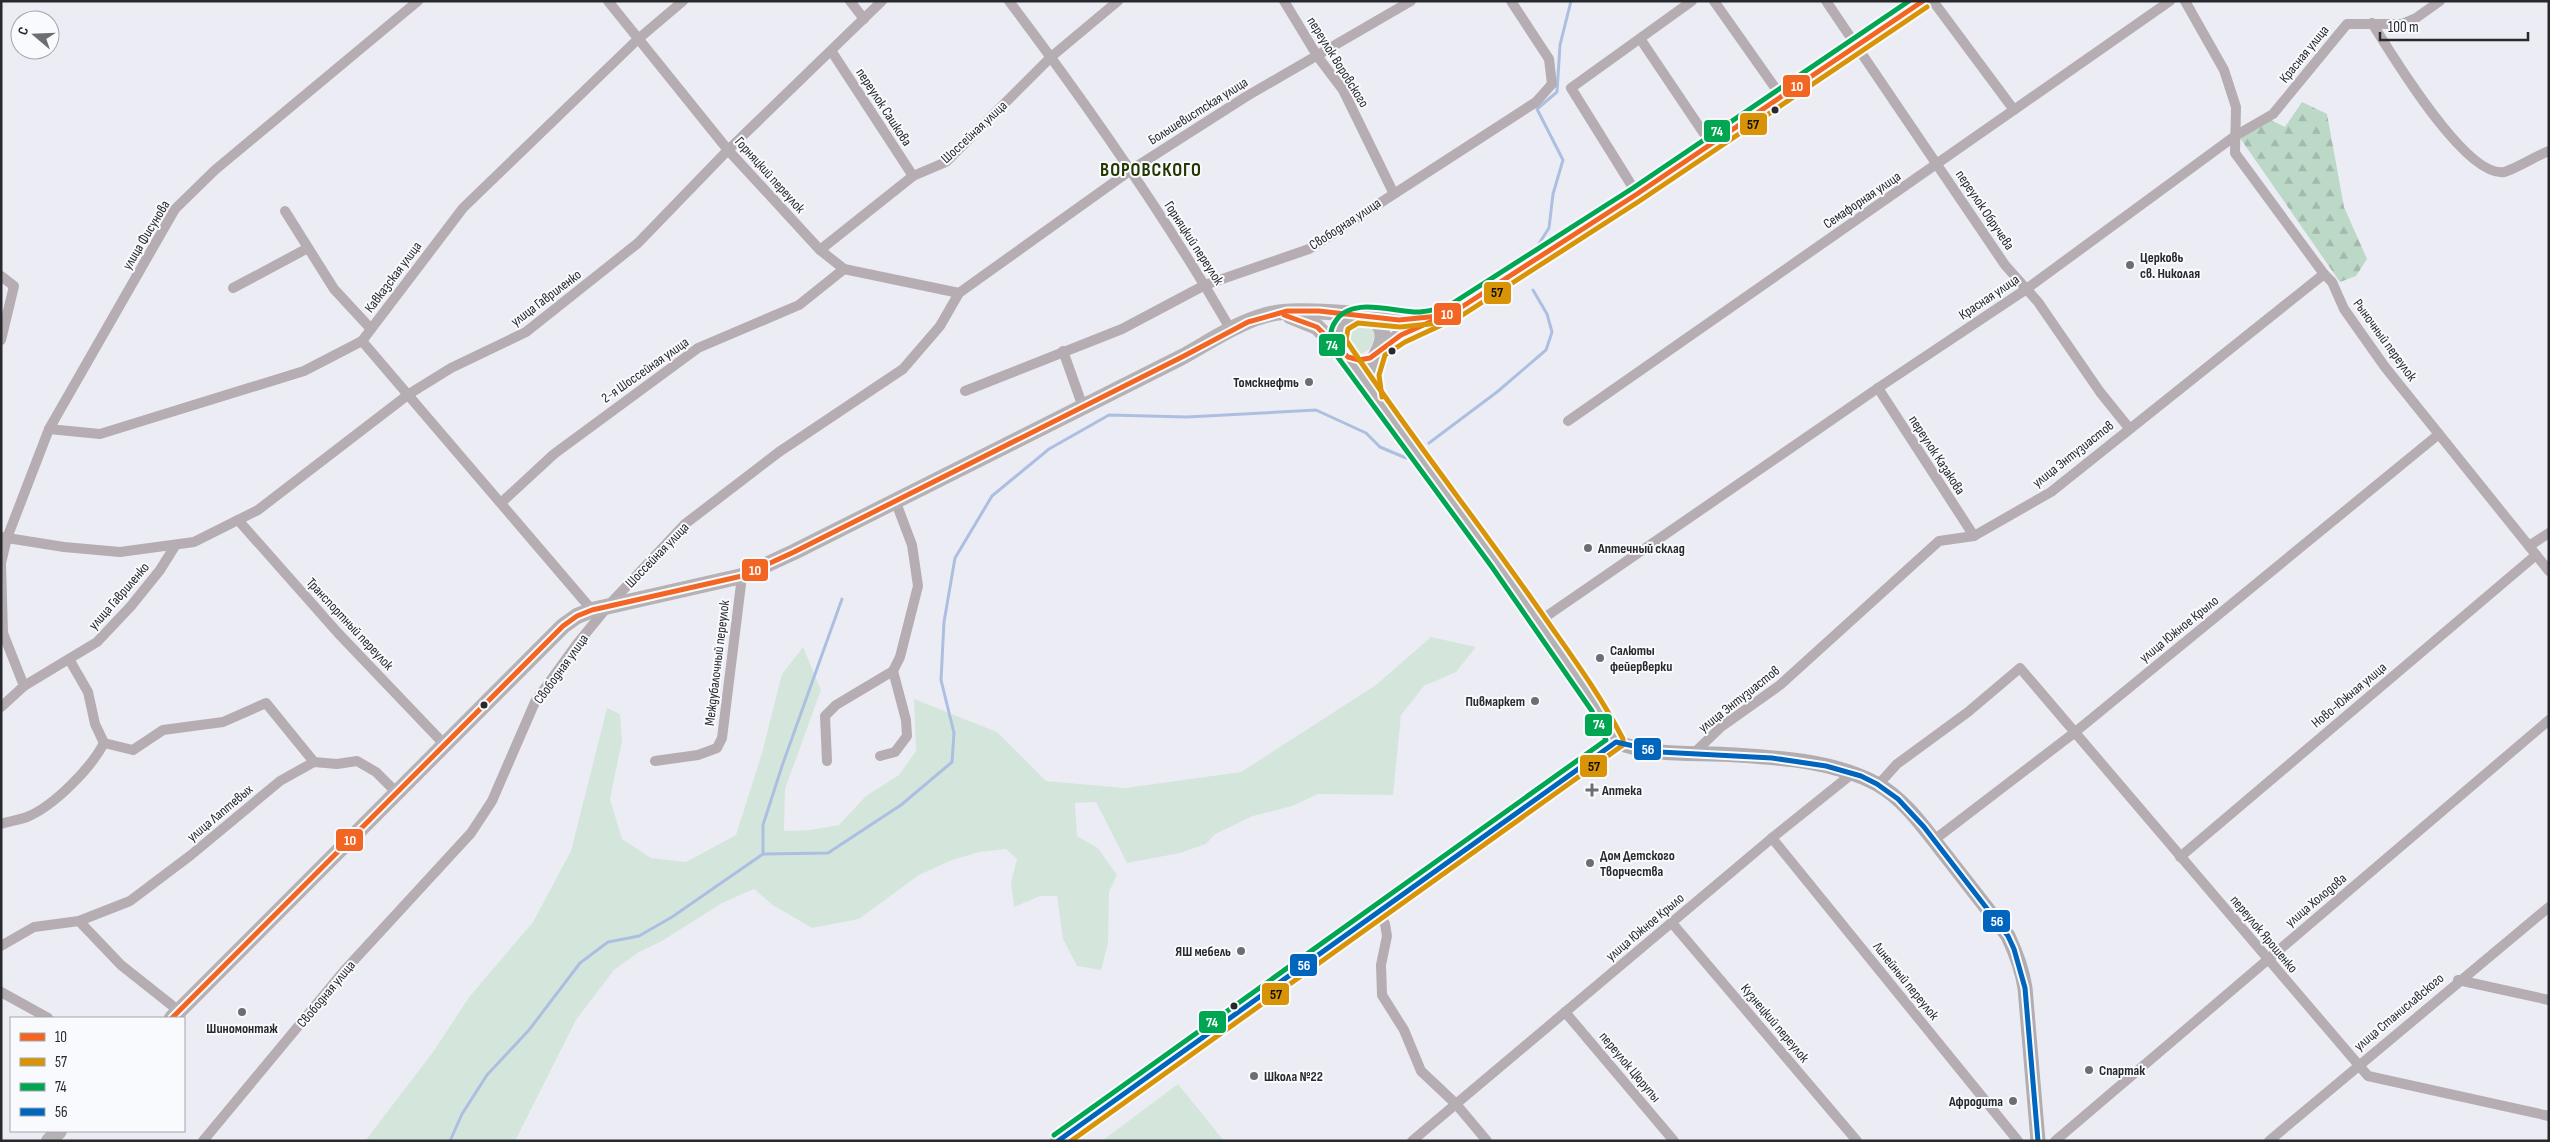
<svg xmlns="http://www.w3.org/2000/svg" width="2550" height="1142" font-family="'Sofia Sans Condensed',sans-serif">
<style>
.grass{fill:#d4e6dc}
.forest{fill:url(#forest-firs)}
.lines{fill:none;stroke-linecap:round;stroke-linejoin:round}
.stream{stroke:#adbfe1;stroke-width:3}
.street{stroke:#b5adb1;stroke-width:10}
.secondary{stroke:#b3adb0;stroke-width:15}
.primary{stroke:#b6b1b4;stroke-width:16}
.bus-1-casing{stroke:#f8fafe;stroke-width:9}
.bus-2-casing{stroke:#f8fafe;stroke-width:9}
.bus-3-casing{stroke:#f8fafe;stroke-width:9}
.bus-4-casing{stroke:#f8fafe;stroke-width:9}
.bus-1{stroke:#f26522;stroke-width:5}
.bus-2{stroke:#d89307;stroke-width:5}
.bus-3{stroke:#00a651;stroke-width:5}
.bus-4{stroke:#0065bd;stroke-width:5}
.bus-dot{fill:#27292c;stroke:#f8fafe;stroke-width:2}
.poi-dot{fill:#6c6e72;stroke:#f8fafe;stroke-width:2}
.labels{text-anchor:middle;dominant-baseline:central;stroke-width:4;stroke-linejoin:round;paint-order:stroke}
.street-label{font-size:14px;fill:#27292c;stroke:#f8fafe}
.poi-label{font-size:14px;font-weight:bold;fill:#27292c;stroke:#f8fafe;text-anchor:start}
.district-label{font-size:19px;font-weight:bold;letter-spacing:1px;fill:#243700;stroke:#f8fafe}
.line-badge{stroke:#f8fafe;stroke-width:2}
.badge-label{font-size:14px;text-anchor:middle;font-weight:bold;fill:#fff}
.pale-badge-label{font-size:14px;text-anchor:middle;font-weight:bold;fill:#111}
</style>
<defs>
<pattern id="forest-firs" width="22" height="20" patternUnits="userSpaceOnUse" patternTransform="scale(1.25)"><rect width="22" height="20" fill="#bcd8c7"/><path d="M5 1l3.5 6h-7zM16 11l3.5 6h-7z" fill="#a2b9ab"/></pattern>
</defs>
<rect width="100%" height="100%" fill="#ecedf4"/>
<g class="grass">
<path d="M 1359,320 L 1373,327 C 1379,347 1360,363 1348,347 C 1346,344 1345,337 1344,332 Z"/>
<path d="M 1431,637 L 1476,647 L 1456,672 L 1424,686 L 1401,715 L 1393,795 L 1318,794 L 1292,806 L 1253,816 L 1215,834 L 1206,844 L 1180,853 L 1127,863 L 1096,802 L 1075,803 L 1077,836 L 1098,848 L 1117,875 L 1109,892 L 1108,944 L 1101,970 L 1077,966 L 1063,939 L 1057,896 L 1040,896 L 1014,907 L 1011,882 L 1017,859 L 1006,849 L 980,852 L 952,860 L 919,875 L 859,919 L 812,928 L 771,904 L 754,889 L 722,903 L 662,941 L 639,952 L 614,970 L 576,1020 L 515,1141 L 365,1141 L 433,1052 L 470,996 L 533,922 L 571,851 L 607,708 L 620,714 L 622,741 L 610,799 L 622,839 L 651,858 L 686,862 L 736,835 L 762,753 L 782,674 L 803,647 L 821,690 L 785,789 L 784,831 L 810,830 L 839,825 L 866,796 L 899,775 L 916,751 L 914,699 L 997,732 L 1046,781 L 1125,788 L 1241,772 L 1376,685 Z"/>
<path d="M 1178,1084 L 1224,1141 L 1102,1141 Z"/>
</g>
<path class="forest" d="M 2302,102 L 2327,114 L 2344,207 L 2367,259 L 2356,276 L 2340,282 L 2240,138 L 2269,119 L 2285,127 Z"/>
<g class="lines">
<g class="stream">
<path d="M 1533,253 L 1549,228 L 1553,194 L 1563,160 L 1537,109 L 1557,92 L 1560,45 L 1571,1"/>
<path d="M 1429,443 L 1497,392 L 1546,350 L 1552,332 L 1547,314 L 1533,290"/>
<path d="M 763,854 L 828,853 L 901,805 L 952,762 L 954,733 L 941,680 L 944,622 L 955,558 L 992,496 L 1049,449 L 1109,415 L 1187,417 L 1316,410 L 1366,433 L 1380,447 L 1406,458"/>
<path d="M 450,1141 L 462,1114 L 487,1075 L 529,1030 L 580,963 L 608,942 L 639,936 L 672,917 L 763,854 L 763,825 L 782,766 L 842,599"/>
</g>
<g class="street">
<path d="M 608,1 L 728,150 L 820,250 L 844,269 L 959,293"/>
<path d="M 850,1 L 864,19"/>
<path d="M 1009,1 C 1089,107 1165,216 1231,330"/>
<path d="M 1284,1 L 1318,57 L 1343,90 L 1393,192"/>
<path d="M 1714,1 L 1781,96"/>
<path d="M 1826,1 L 2005,265 L 2038,302 L 2100,392 L 2129,428"/>
<path d="M 1933,1 L 2014,110"/>
<path d="M 2185,1 L 2224,70 L 2236,107 L 2235,153 L 2324,274 L 2332,282 L 2344,309 L 2385,367 L 2549,571"/>
<path d="M 2372,23 C 2391,53 2465,178 2504,172 C 2513,170 2538,155 2549,151"/>
<path d="M 1641,40 L 1711,144"/>
<path d="M 832,52 L 913,176"/>
<path d="M 1637,194 L 1571,88 L 1692,1"/>
<path d="M 285,211 L 334,289 L 371,329"/>
<path d="M 820,250 L 913,176 L 946,162 L 1051,57 L 1118,1"/>
<path d="M 1,276 L 14,286 L 1,340"/>
<path d="M 233,288 L 308,248"/>
<path d="M 362,341 L 592,610"/>
<path d="M 1063,351 L 1083,407"/>
<path d="M 1878,388 L 1974,536"/>
<path d="M 965,391 L 1122,329 L 1205,285 L 1309,249 L 1536,102 L 1552,84 L 1549,59 L 1511,1"/>
<path d="M 1568,421 L 2170,1"/>
<path d="M 49,429 L 100,434 L 304,371 L 362,341 L 463,208 L 637,40 L 683,1"/>
<path d="M 502,502 L 554,454 L 698,348 L 799,305 L 844,269"/>
<path d="M 238,520 L 338,633 L 444,744"/>
<path d="M 1,537 L 64,547 L 120,552 L 194,542 L 258,510 L 409,394 L 451,368 L 526,332 L 638,243 L 728,150 L 882,1"/>
<path d="M 2529,546 L 2549,533"/>
<path d="M 1,563 L 7,538 L 49,429 L 175,209 L 215,170 L 418,1"/>
<path d="M 1,564 L 3,633 L 24,686"/>
<path d="M 1538,622 L 1878,388 L 2025,290 L 2235,136 L 2273,114 L 2347,24 L 2402,24 L 2416,18 L 2440,1"/>
<path d="M 1,707 L 24,686 L 97,642 L 131,606 L 160,570 L 175,546"/>
<path d="M 1694,753 L 1721,727 L 1780,685 L 1939,541 L 1974,536 L 2051,492 L 2324,274"/>
<path d="M 880,756 L 895,752 L 907,736 L 906,720 L 893,671"/>
<path d="M 655,761 L 698,755 L 717,748 L 722,738 L 742,576"/>
<path d="M 827,761 L 825,716 L 836,705 L 893,671 L 900,657 L 918,586 L 912,545 L 895,500"/>
<path d="M 314,762 L 337,764 L 357,761 L 376,772 L 397,793"/>
<path d="M 1878,785 L 1897,764 L 1968,712 L 2020,668 L 2368,1076 L 2549,1116"/>
<path d="M 1,824 C 10,821 19,820 27,817 C 54,806 91,768 104,743"/>
<path d="M 1772,838 L 2018,1141"/>
<path d="M 1934,840 L 2074,733 L 2439,434"/>
<path d="M 2180,857 L 2536,555"/>
<path d="M 1378,912 L 1385,924 L 1387,936 L 1381,965 L 1382,995 L 1404,1030 L 1421,1071 L 1456,1104 L 1487,1141"/>
<path d="M 79,921 L 121,965 L 179,1011"/>
<path d="M 1672,923 L 1857,1141"/>
<path d="M 1,946 L 34,927 L 79,921 L 130,901 L 191,855 L 280,781 L 314,762 L 266,703 L 223,722 L 163,730 L 133,750 L 104,743 L 95,724 L 88,692 L 69,659"/>
<path d="M 2458,980 L 2549,1000"/>
<path d="M 1,992 L 48,1018"/>
<path d="M 1565,1012 L 1674,1141"/>
<path d="M 203,1141 L 344,971 L 471,833 L 492,801 L 535,702 L 577,644 L 608,606 L 685,524 L 779,452 L 903,369 L 940,326 L 959,293 L 1131,170 L 1247,96 L 1411,1"/>
<path d="M 1412,1141 L 1772,838 L 1853,773"/>
<path d="M 2055,1141 L 2549,720"/>
<path d="M 2269,1141 L 2549,907"/>
</g>
<path class="secondary" d="M 1616,742 C 1655,757 1695,752 1736,755 C 1783,758 1834,761 1877,784 C 1907,801 1926,831 1947,857 C 1967,883 1988,909 2008,936 C 2016,953 2022,969 2025,988 L 2038,1141"/>
<g class="primary">
<path d="M 1290,316 L 1317,327 L 1341,351"/>
<path d="M 1378,352 L 1401,335 L 1457,310 L 1637,194 L 1923,1"/>
<path d="M 172,1018 L 563,626 L 577,616 L 592,610 L 742,576 L 794,552 L 1182,357 C 1213,340 1248,315 1283,312 C 1303,310 1324,312 1344,313 C 1358,314 1375,313 1381,328 C 1387,343 1374,354 1372,368 C 1370,378 1373,388 1375,398"/>
<path d="M 49,1141 L 59,1131"/>
<path d="M 1058,1141 L 1616,742 L 1598,707 L 1498,563 L 1375,398 L 1338,342 L 1341,325 L 1356,315 L 1400,320 L 1449,315"/>
</g>
<g class="bus-1-casing">
<g id="bus-1">
<path d="M 1284,315 L 1317,327 L 1348,357 L 1359,360 L 1370,358 L 1401,335 L 1457,310 L 1637,194 L 1923,1"/>
<path d="M 172,1018 L 563,626 L 577,616 L 592,610 L 742,576 L 794,552 L 1182,357 L 1248,322 L 1287,311 L 1319,311 L 1399,320 L 1449,315"/>
</g>
</g>
<g class="bus-2-casing">
<g id="bus-2">
<path d="M 1382,397 L 1379,375 L 1385,355 L 1405,342 L 1461,316 L 1641,200 L 1927,7"/>
<path d="M 1071,1141 L 1623,745 L 1623,739 C 1601,696 1573,658 1545,618 C 1480,524 1409,435 1346,340 L 1348,329 L 1358,323 L 1400,327 L 1450,322"/>
</g>
</g>
<g class="bus-3-casing">
<path id="bus-3" d="M 1054,1135 L 1606,740 L 1592,711 L 1492,567 L 1334,352 C 1330,342 1329,331 1335,322 C 1351,295 1395,313 1420,312 C 1432,311 1442,308 1453,303 L 1633,188 L 1909,1"/>
</g>
<g class="bus-4-casing">
<path id="bus-4" d="M 1058,1141 L 1616,742 L 1660,752 L 1772,758 L 1826,766 L 1861,776 L 1877,784 L 1898,799 L 1924,827 L 1985,906 L 2008,936 L 2014,949 L 2025,988 L 2038,1141"/>
</g>
<use href="#bus-1" class="bus-1"/>
<use href="#bus-2" class="bus-2"/>
<use href="#bus-3" class="bus-3"/>
<use href="#bus-4" class="bus-4"/>
</g>
<g class="bus-dot">
<circle cx="1775" cy="110" r="4.5"/>
<circle cx="1392" cy="351" r="4.5"/>
<circle cx="484" cy="705" r="4.5"/>
<circle cx="1234" cy="1006" r="4.5"/>
</g>
<g class="poi-dot">
<circle cx="2130" cy="265" r="5"/>
<circle cx="1309" cy="382" r="5"/>
<circle cx="1588" cy="548" r="5"/>
<circle cx="1600" cy="658" r="5"/>
<circle cx="1535" cy="701" r="5"/>
<path d="M1589.5 782.5h5v5h5v5h-5v5h-5v-5h-5v-5h5z"/>
<circle cx="1590" cy="863" r="5"/>
<circle cx="1241" cy="951" r="5"/>
<circle cx="242" cy="1012" r="5"/>
<circle cx="2089" cy="1070" r="5"/>
<circle cx="1254" cy="1076" r="5"/>
<circle cx="2013" cy="1101" r="5"/>
</g>
<g class="labels">
<g class="street-label">
<text transform="translate(2304 54) rotate(-51)">Красная улица</text>
<text transform="translate(1338 62) rotate(58)">переулок Воровского</text>
<text transform="translate(884 107) rotate(57)">переулок Сашкова</text>
<text transform="translate(1198 111) rotate(-32)">Большевистская улица</text>
<text transform="translate(974 132) rotate(-43)">Шоссейная улица</text>
<text transform="translate(770 175) rotate(48)">Горняцкий переулок</text>
<text transform="translate(1862 200) rotate(-34)">Семафорная улица</text>
<text transform="translate(1985 210) rotate(56)">переулок Обручева</text>
<text transform="translate(1345 224) rotate(-33)">Свободная улица</text>
<text transform="translate(146 235) rotate(-59)">улица Фисунова</text>
<text transform="translate(1194 243) rotate(57)">Горняцкий переулок</text>
<text transform="translate(393 277) rotate(-53)">Кавказская улица</text>
<text transform="translate(1989 297) rotate(-34)">Красная улица</text>
<text transform="translate(546 298) rotate(-37)">улица Гавриленко</text>
<text transform="translate(2385 340) rotate(54)">Рыночный переулок</text>
<text transform="translate(645 370) rotate(-35)">2-я Шоссейная улица</text>
<text transform="translate(2073 454) rotate(-38)">улица Энтузиастов</text>
<text transform="translate(1937 455) rotate(57)">переулок Казакова</text>
<text transform="translate(657 555) rotate(-46)">Шоссейная улица</text>
<text transform="translate(119 596) rotate(-49)">улица Гавриленко</text>
<text transform="translate(350 624) rotate(47)">Транспортный переулок</text>
<text transform="translate(2179 629) rotate(-39)">улица Южное Крыло</text>
<text transform="translate(717 663) rotate(-83)">Междубалочный переулок</text>
<text transform="translate(561 669) rotate(-54)">Свободная улица</text>
<text transform="translate(2349 695) rotate(-40)">Ново-Южная улица</text>
<text transform="translate(1739 699) rotate(-38)">улица Энтузиастов</text>
<text transform="translate(220 813) rotate(-40)">улица Лаптевых</text>
<text transform="translate(2316 900) rotate(-40)">улица Холодова</text>
<text transform="translate(1645 927) rotate(-40)">улица Южное Крыло</text>
<text transform="translate(2264 934) rotate(50)">переулок Ярошенко</text>
<text transform="translate(1906 981) rotate(51)">Линейный переулок</text>
<text transform="translate(326 994) rotate(-50)">Свободная улица</text>
<text transform="translate(2399 1012) rotate(-40)">улица Станиславского</text>
<text transform="translate(1775 1023) rotate(50)">Кузнецкий переулок</text>
<text transform="translate(1630 1067) rotate(50)">переулок Цюрупы</text>
</g>
<g class="poi-label">
<text x="2140" y="257">Церковь<tspan x="2140" dy="16">св. Николая</tspan></text>
<text x="1299" y="382" text-anchor="end">Томскнефть</text>
<text x="1598" y="548">Аптечный склад</text>
<text x="1610" y="650">Салюты<tspan x="1610" dy="16">фейерверки</tspan></text>
<text x="1525" y="701" text-anchor="end">Пивмаркет</text>
<text x="1602" y="790">Аптека</text>
<text x="1600" y="855">Дом Детского<tspan x="1600" dy="16">Творчества</tspan></text>
<text x="1231" y="951" text-anchor="end">ЯШ мебель</text>
<text x="242" y="1028" text-anchor="middle">Шиномонтаж</text>
<text x="2099" y="1070">Спартак</text>
<text x="1264" y="1076">Школа №22</text>
<text x="2003" y="1101" text-anchor="end">Афродита</text>
</g>
<g class="district-label">
<text x="1151" y="170">ВОРОВСКОГО</text>
</g>
</g>
<g class="line-badge">
<rect x="1782" y="74" width="29" height="24" rx="5" fill="#f26522"/>
<rect x="1739" y="112" width="29" height="24" rx="5" fill="#d89307"/>
<rect x="1703" y="119" width="28" height="24" rx="5" fill="#00a651"/>
<rect x="1483" y="281" width="29" height="24" rx="5" fill="#d89307"/>
<rect x="1433" y="302" width="29" height="24" rx="5" fill="#f26522"/>
<rect x="1318" y="333" width="28" height="24" rx="5" fill="#00a651"/>
<rect x="741" y="558" width="28" height="24" rx="5" fill="#f26522"/>
<rect x="1584" y="713" width="29" height="24" rx="5" fill="#00a651"/>
<rect x="1633" y="737" width="29" height="24" rx="5" fill="#0065bd"/>
<rect x="1579" y="754" width="29" height="24" rx="5" fill="#d89307"/>
<rect x="335" y="828" width="29" height="24" rx="5" fill="#f26522"/>
<rect x="1982" y="909" width="29" height="24" rx="5" fill="#0065bd"/>
<rect x="1289" y="953" width="29" height="24" rx="5" fill="#0065bd"/>
<rect x="1261" y="982" width="29" height="24" rx="5" fill="#d89307"/>
<rect x="1198" y="1010" width="29" height="24" rx="5" fill="#00a651"/>
</g>
<g class="badge-label">
<text x="1797" y="91">10</text>
<text x="1717" y="136">74</text>
<text x="1447" y="319">10</text>
<text x="1332" y="350">74</text>
<text x="755" y="575">10</text>
<text x="1599" y="729">74</text>
<text x="1648" y="754">56</text>
<text x="350" y="845">10</text>
<text x="1997" y="926">56</text>
<text x="1304" y="970">56</text>
<text x="1212" y="1027">74</text>
</g>
<g class="pale-badge-label">
<text x="1753" y="129">57</text>
<text x="1497" y="297">57</text>
<text x="1594" y="771">57</text>
<text x="1276" y="999">57</text>
</g>
<rect width="2550" height="1142" fill="none" stroke="#27292c" stroke-width="5"/>
<rect x="10" y="1017" width="175" height="115" fill="#f8fafe" stroke="#a4a6aa"/>
<rect x="20" y="1033" width="25" height="8" fill="#f26522" stroke="#a4a6aa"/>
<text x="55" y="1042" font-size="15" fill="#27292c">10</text>
<rect x="20" y="1058" width="25" height="8" fill="#d89307" stroke="#a4a6aa"/>
<text x="55" y="1067" font-size="15" fill="#27292c">57</text>
<rect x="20" y="1083" width="25" height="8" fill="#00a651" stroke="#a4a6aa"/>
<text x="55" y="1092" font-size="15" fill="#27292c">74</text>
<rect x="20" y="1108" width="25" height="8" fill="#0065bd" stroke="#a4a6aa"/>
<text x="55" y="1117" font-size="15" fill="#27292c">56</text>
<g transform="translate(35 35) rotate(289)"><circle r="24" fill="#f8fafe" stroke="#a4a6aa"/>
<path d="M0-4L9 19L0 12L-9 19Z" fill="#6c6e72"/>
<text y="-8" font-size="14" font-weight="bold" text-anchor="middle" fill="#27292c">С</text>
</g>
<path d="M2380 32v8h148v-8" fill="none" stroke="#27292c" stroke-width="2.5"/>
<text x="2388" y="32" font-size="15" fill="#27292c" stroke="#f8fafe" stroke-width="4" paint-order="stroke">100 m</text>
</svg>
